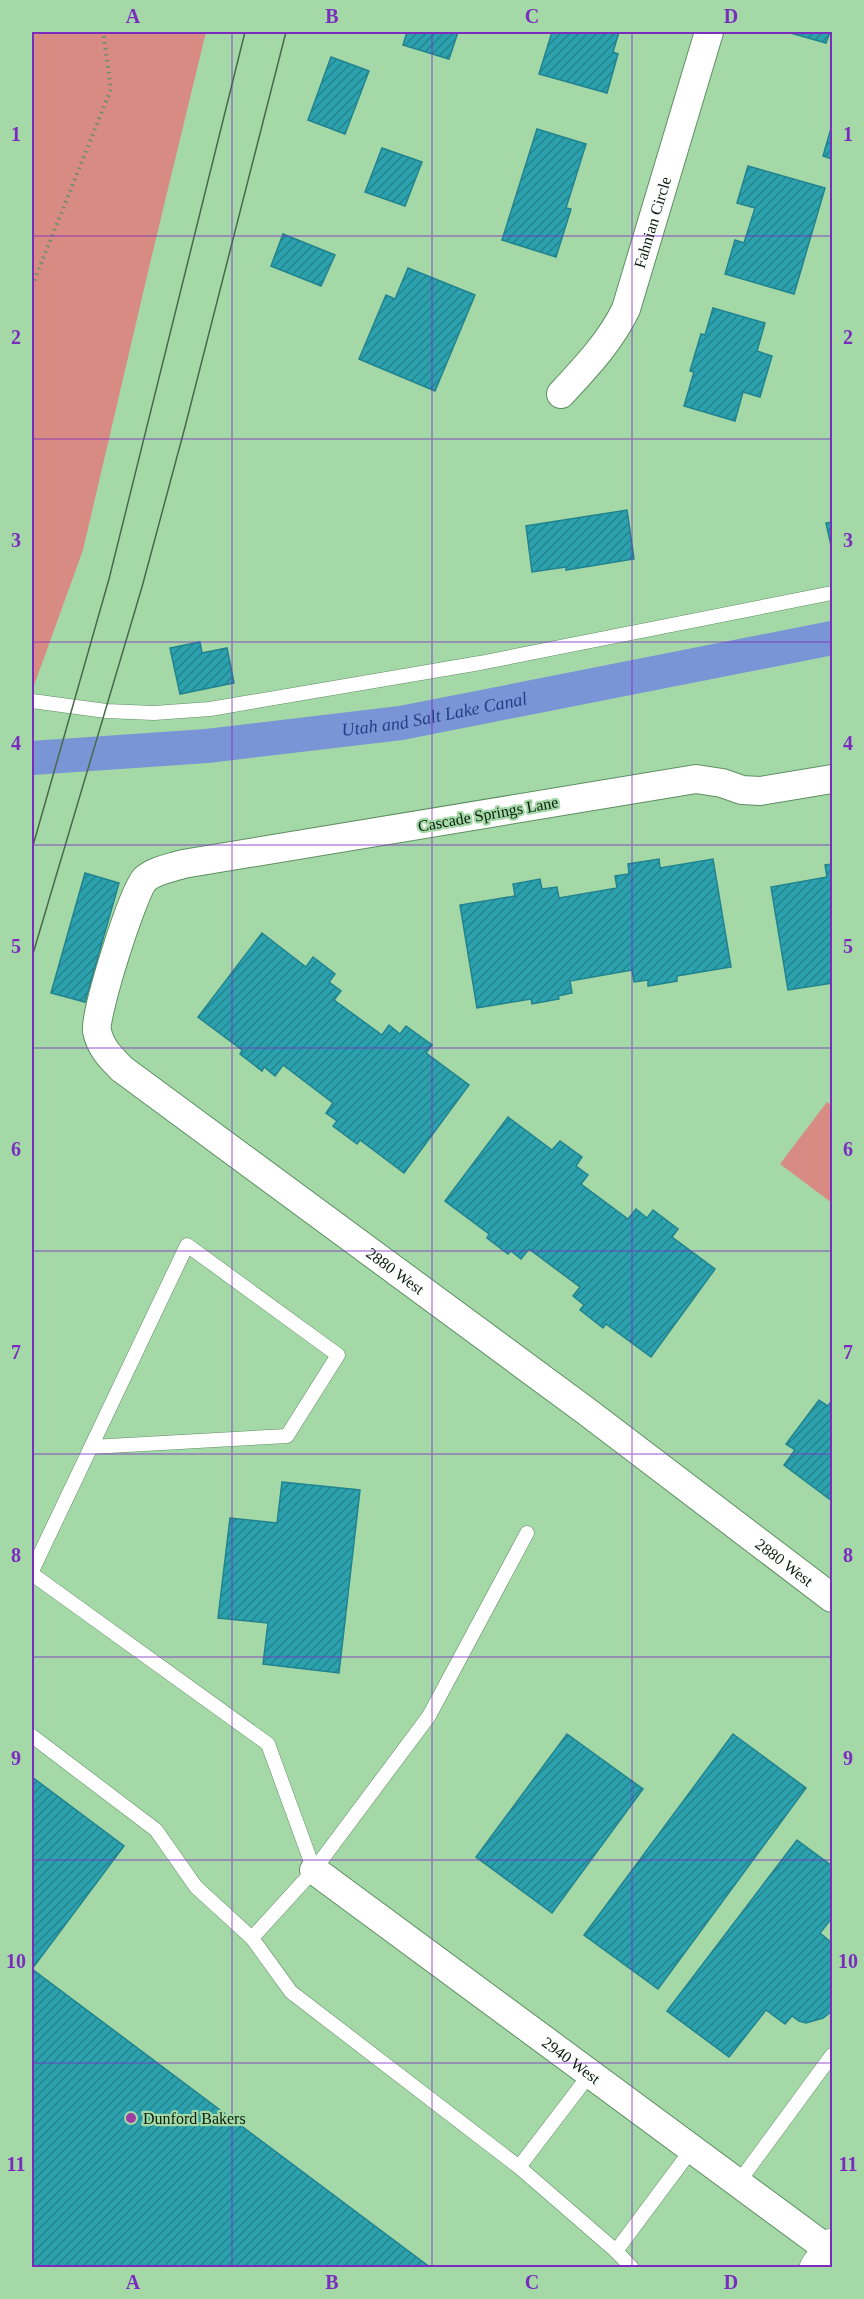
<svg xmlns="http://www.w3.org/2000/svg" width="864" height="2299" font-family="'Times New Roman',serif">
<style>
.grass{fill:#d88b83}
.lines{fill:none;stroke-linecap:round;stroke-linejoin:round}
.canal{stroke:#7a95d6;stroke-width:34}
.building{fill:url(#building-hatch);stroke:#21838e;stroke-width:1.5}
.service-casing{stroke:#5e8f62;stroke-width:15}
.minor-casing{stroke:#5e8f62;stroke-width:30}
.tertiary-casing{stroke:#5e8f62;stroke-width:34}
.path{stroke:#678e6a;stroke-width:4;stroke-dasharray:1.5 4.5;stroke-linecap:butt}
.service{stroke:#fff;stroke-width:14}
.minor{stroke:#fff;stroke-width:28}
.tertiary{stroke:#fff;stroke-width:33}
.tram{stroke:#486a4b;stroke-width:1.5}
.grid{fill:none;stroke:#7b2cbf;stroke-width:1.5;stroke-opacity:0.55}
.poi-dot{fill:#a13ea4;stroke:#a4d8a7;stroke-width:2}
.labels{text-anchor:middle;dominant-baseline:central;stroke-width:4.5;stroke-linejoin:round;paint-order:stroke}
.street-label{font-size:16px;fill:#0a1f0d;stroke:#a4d8a7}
.poi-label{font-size:16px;fill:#0a1f0d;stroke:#a4d8a7;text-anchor:start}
.water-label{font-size:18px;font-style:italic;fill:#243e8b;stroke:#a4d8a7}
.neatline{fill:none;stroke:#7b2cbf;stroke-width:2}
.grid-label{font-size:20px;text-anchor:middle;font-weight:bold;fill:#7b2cbf}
</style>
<defs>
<pattern id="building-hatch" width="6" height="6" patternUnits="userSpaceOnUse" patternTransform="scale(1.5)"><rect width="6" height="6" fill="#2ca2af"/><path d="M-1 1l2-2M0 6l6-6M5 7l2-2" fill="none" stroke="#24838d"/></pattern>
</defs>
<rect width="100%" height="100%" fill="#a4d8a7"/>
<g class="grass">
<path d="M 32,32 L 206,32 L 151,259 L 83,550 L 32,691 Z"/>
<path d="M 827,1102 L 832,1106 L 832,1203 L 780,1164 Z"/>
</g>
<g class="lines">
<path class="canal" id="s1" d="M 32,758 L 207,746 L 401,723 L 832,638"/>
</g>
<g class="building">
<path d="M 407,32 L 458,32 L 449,59 L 403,45 Z"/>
<path d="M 552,32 L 619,32 L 613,52 L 618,54 L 607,93 L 539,74 Z"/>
<path d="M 787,32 L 830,32 L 826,43 Z"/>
<path d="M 331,57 L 369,71 L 345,134 L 308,120 Z"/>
<path d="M 832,125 L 832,159 L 823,156 Z"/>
<path d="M 537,129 L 586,144 L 566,208 L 571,209 L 556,257 L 502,240 Z"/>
<path d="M 382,148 L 422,162 L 405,206 L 365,192 Z"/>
<path d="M 748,166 L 825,188 L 794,294 L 725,274 L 735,240 L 744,243 L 755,208 L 737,203 Z"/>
<path d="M 283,234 L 335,255 L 321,286 L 271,266 Z"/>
<path d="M 408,268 L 475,295 L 435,391 L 359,359 L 386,295 L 395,299 Z"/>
<path d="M 713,308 L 765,323 L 757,351 L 772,356 L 760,397 L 743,392 L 735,421 L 684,406 L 694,372 L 690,371 L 701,334 L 705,335 Z"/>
<path d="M 627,510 L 634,559 L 566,570 L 566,567 L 532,572 L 526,526 Z"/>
<path d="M 832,522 L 832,550 L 826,523 Z"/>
<path d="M 200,642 L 202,653 L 227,648 L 234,683 L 180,694 L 170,648 Z"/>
<path d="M 659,859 L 660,868 L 713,859 L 731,967 L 677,976 L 677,981 L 648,986 L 648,980 L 634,982 L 632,970 L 570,981 L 572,993 L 558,996 L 559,999 L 532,1004 L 531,999 L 477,1008 L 460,905 L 515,896 L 513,884 L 540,879 L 542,889 L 557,887 L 559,898 L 617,888 L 615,876 L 629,874 L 628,864 Z"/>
<path d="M 832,864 L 832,983 L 788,990 L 771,887 L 827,877 L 825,865 Z"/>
<path d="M 85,873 L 119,883 L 85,1002 L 51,993 Z"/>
<path d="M 262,933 L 306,967 L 313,957 L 335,974 L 329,982 L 341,991 L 334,1000 L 382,1035 L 389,1025 L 400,1034 L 406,1026 L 432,1045 L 426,1053 L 469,1085 L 404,1173 L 360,1140 L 357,1144 L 333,1126 L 337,1121 L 326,1113 L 333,1103 L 283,1065 L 275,1076 L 264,1067 L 262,1071 L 240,1054 L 242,1050 L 198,1017 Z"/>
<path d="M 508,1117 L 552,1150 L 560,1141 L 582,1157 L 576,1166 L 588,1175 L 581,1184 L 628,1219 L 636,1209 L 647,1218 L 653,1210 L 678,1229 L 672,1237 L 715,1269 L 651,1357 L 606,1324 L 603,1328 L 580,1310 L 584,1305 L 573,1296 L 580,1287 L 529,1249 L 521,1259 L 511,1251 L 508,1254 L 487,1238 L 489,1234 L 445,1201 Z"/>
<path d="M 819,1400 L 828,1406 L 832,1400 L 832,1501 L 784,1465 L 795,1450 L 786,1444 Z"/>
<path d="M 282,1482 L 360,1490 L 339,1673 L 263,1664 L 268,1623 L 218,1618 L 230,1518 L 277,1523 Z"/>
<path d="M 567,1734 L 643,1789 L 552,1913 L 476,1857 Z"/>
<path d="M 733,1734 L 806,1788 L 658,1989 L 584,1935 Z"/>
<path d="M 32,1777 L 124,1846 L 32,1969 L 431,2268 L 32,2268 Z"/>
<path d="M 797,1840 L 832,1866 L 832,1918 L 820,1933 L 832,1943 L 832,2011 L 823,2018 L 806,2023 L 799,2021 L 792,2016 L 785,2024 L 766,2010 L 729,2057 L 667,2011 Z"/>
</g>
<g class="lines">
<g class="service-casing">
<g id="service">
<path d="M 32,701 L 106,711 L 154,713 L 210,709 L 480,663 L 832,593"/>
<path d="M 32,1571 L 187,1245 L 338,1355 L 287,1436 L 91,1447"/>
<path d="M 32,1574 L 268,1744 L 314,1870"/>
<path d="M 32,1736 L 156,1830 L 196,1887 L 252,1938 L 314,1870 L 429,1716 L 527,1533"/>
<path d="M 252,1938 L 291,1992 L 519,2167 L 590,2074"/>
<path d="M 519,2167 L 616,2251"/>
<path d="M 738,2183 L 832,2055"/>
<path d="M 632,2268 L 616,2251 L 692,2149"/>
</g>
</g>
<g class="minor-casing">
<g id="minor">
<path id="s2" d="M 561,394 C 586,367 610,342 626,309 L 709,32"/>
<path id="s3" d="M 832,779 L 760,791 L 742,790 L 722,783 L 696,779 L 183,864 C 171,868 155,870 145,879 C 133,891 94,1015 97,1031 C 100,1047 111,1058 122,1069 L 586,1411 L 832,1598"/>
<path id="s4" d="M 314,1870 L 829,2250"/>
</g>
</g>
<g class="tertiary-casing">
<path id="tertiary" d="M 816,2268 L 832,2245"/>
</g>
<path class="path" d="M 32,286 L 111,89 L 103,32"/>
<use href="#service" class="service"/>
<use href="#minor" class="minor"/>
<use href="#tertiary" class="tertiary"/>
<g class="tram">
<path d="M 32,849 L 109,579 L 245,32"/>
<path d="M 32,957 L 142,587 L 185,427 L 286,32"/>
</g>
</g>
<path class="grid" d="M 232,32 L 232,2268M 432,32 L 432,2268M 632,32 L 632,2268M 32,236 L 832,236M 32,439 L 832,439M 32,642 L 832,642M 32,845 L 832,845M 32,1048 L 832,1048M 32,1251 L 832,1251M 32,1454 L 832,1454M 32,1657 L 832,1657M 32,1860 L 832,1860M 32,2063 L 832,2063"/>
<circle class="poi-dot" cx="131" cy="2118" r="6"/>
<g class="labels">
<g class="street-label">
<text stroke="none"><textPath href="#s2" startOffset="198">Fahnian Circle</textPath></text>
<text transform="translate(488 814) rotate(-10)">Cascade Springs Lane</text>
<text stroke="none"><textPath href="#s3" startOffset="1246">2880 West</textPath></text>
<text stroke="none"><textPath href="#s3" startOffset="1732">2880 West</textPath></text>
<text stroke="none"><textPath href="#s4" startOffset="320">2940 West</textPath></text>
</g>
<g class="poi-label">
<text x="143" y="2118">Dunford Bakers</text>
</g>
<g class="water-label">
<text stroke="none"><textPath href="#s1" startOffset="405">Utah and Salt Lake Canal</textPath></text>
</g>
</g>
<rect width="864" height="2299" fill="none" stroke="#a4d8a7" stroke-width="66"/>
<rect x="33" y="33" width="798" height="2233" class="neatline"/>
<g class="grid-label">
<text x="133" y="23">A</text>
<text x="332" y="23">B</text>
<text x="532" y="23">C</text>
<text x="731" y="23">D</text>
<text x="16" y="141">1</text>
<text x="848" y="141">1</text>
<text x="16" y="344">2</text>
<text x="848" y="344">2</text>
<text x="16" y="547">3</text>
<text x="848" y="547">3</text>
<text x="16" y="750">4</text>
<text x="848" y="750">4</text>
<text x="16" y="953">5</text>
<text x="848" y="953">5</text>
<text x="16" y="1156">6</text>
<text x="848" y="1156">6</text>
<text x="16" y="1359">7</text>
<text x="848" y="1359">7</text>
<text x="16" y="1562">8</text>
<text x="848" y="1562">8</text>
<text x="16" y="1765">9</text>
<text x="848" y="1765">9</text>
<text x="16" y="1968">10</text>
<text x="848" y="1968">10</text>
<text x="16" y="2171">11</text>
<text x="848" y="2171">11</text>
<text x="133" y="2289">A</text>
<text x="332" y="2289">B</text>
<text x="532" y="2289">C</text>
<text x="731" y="2289">D</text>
</g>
</svg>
